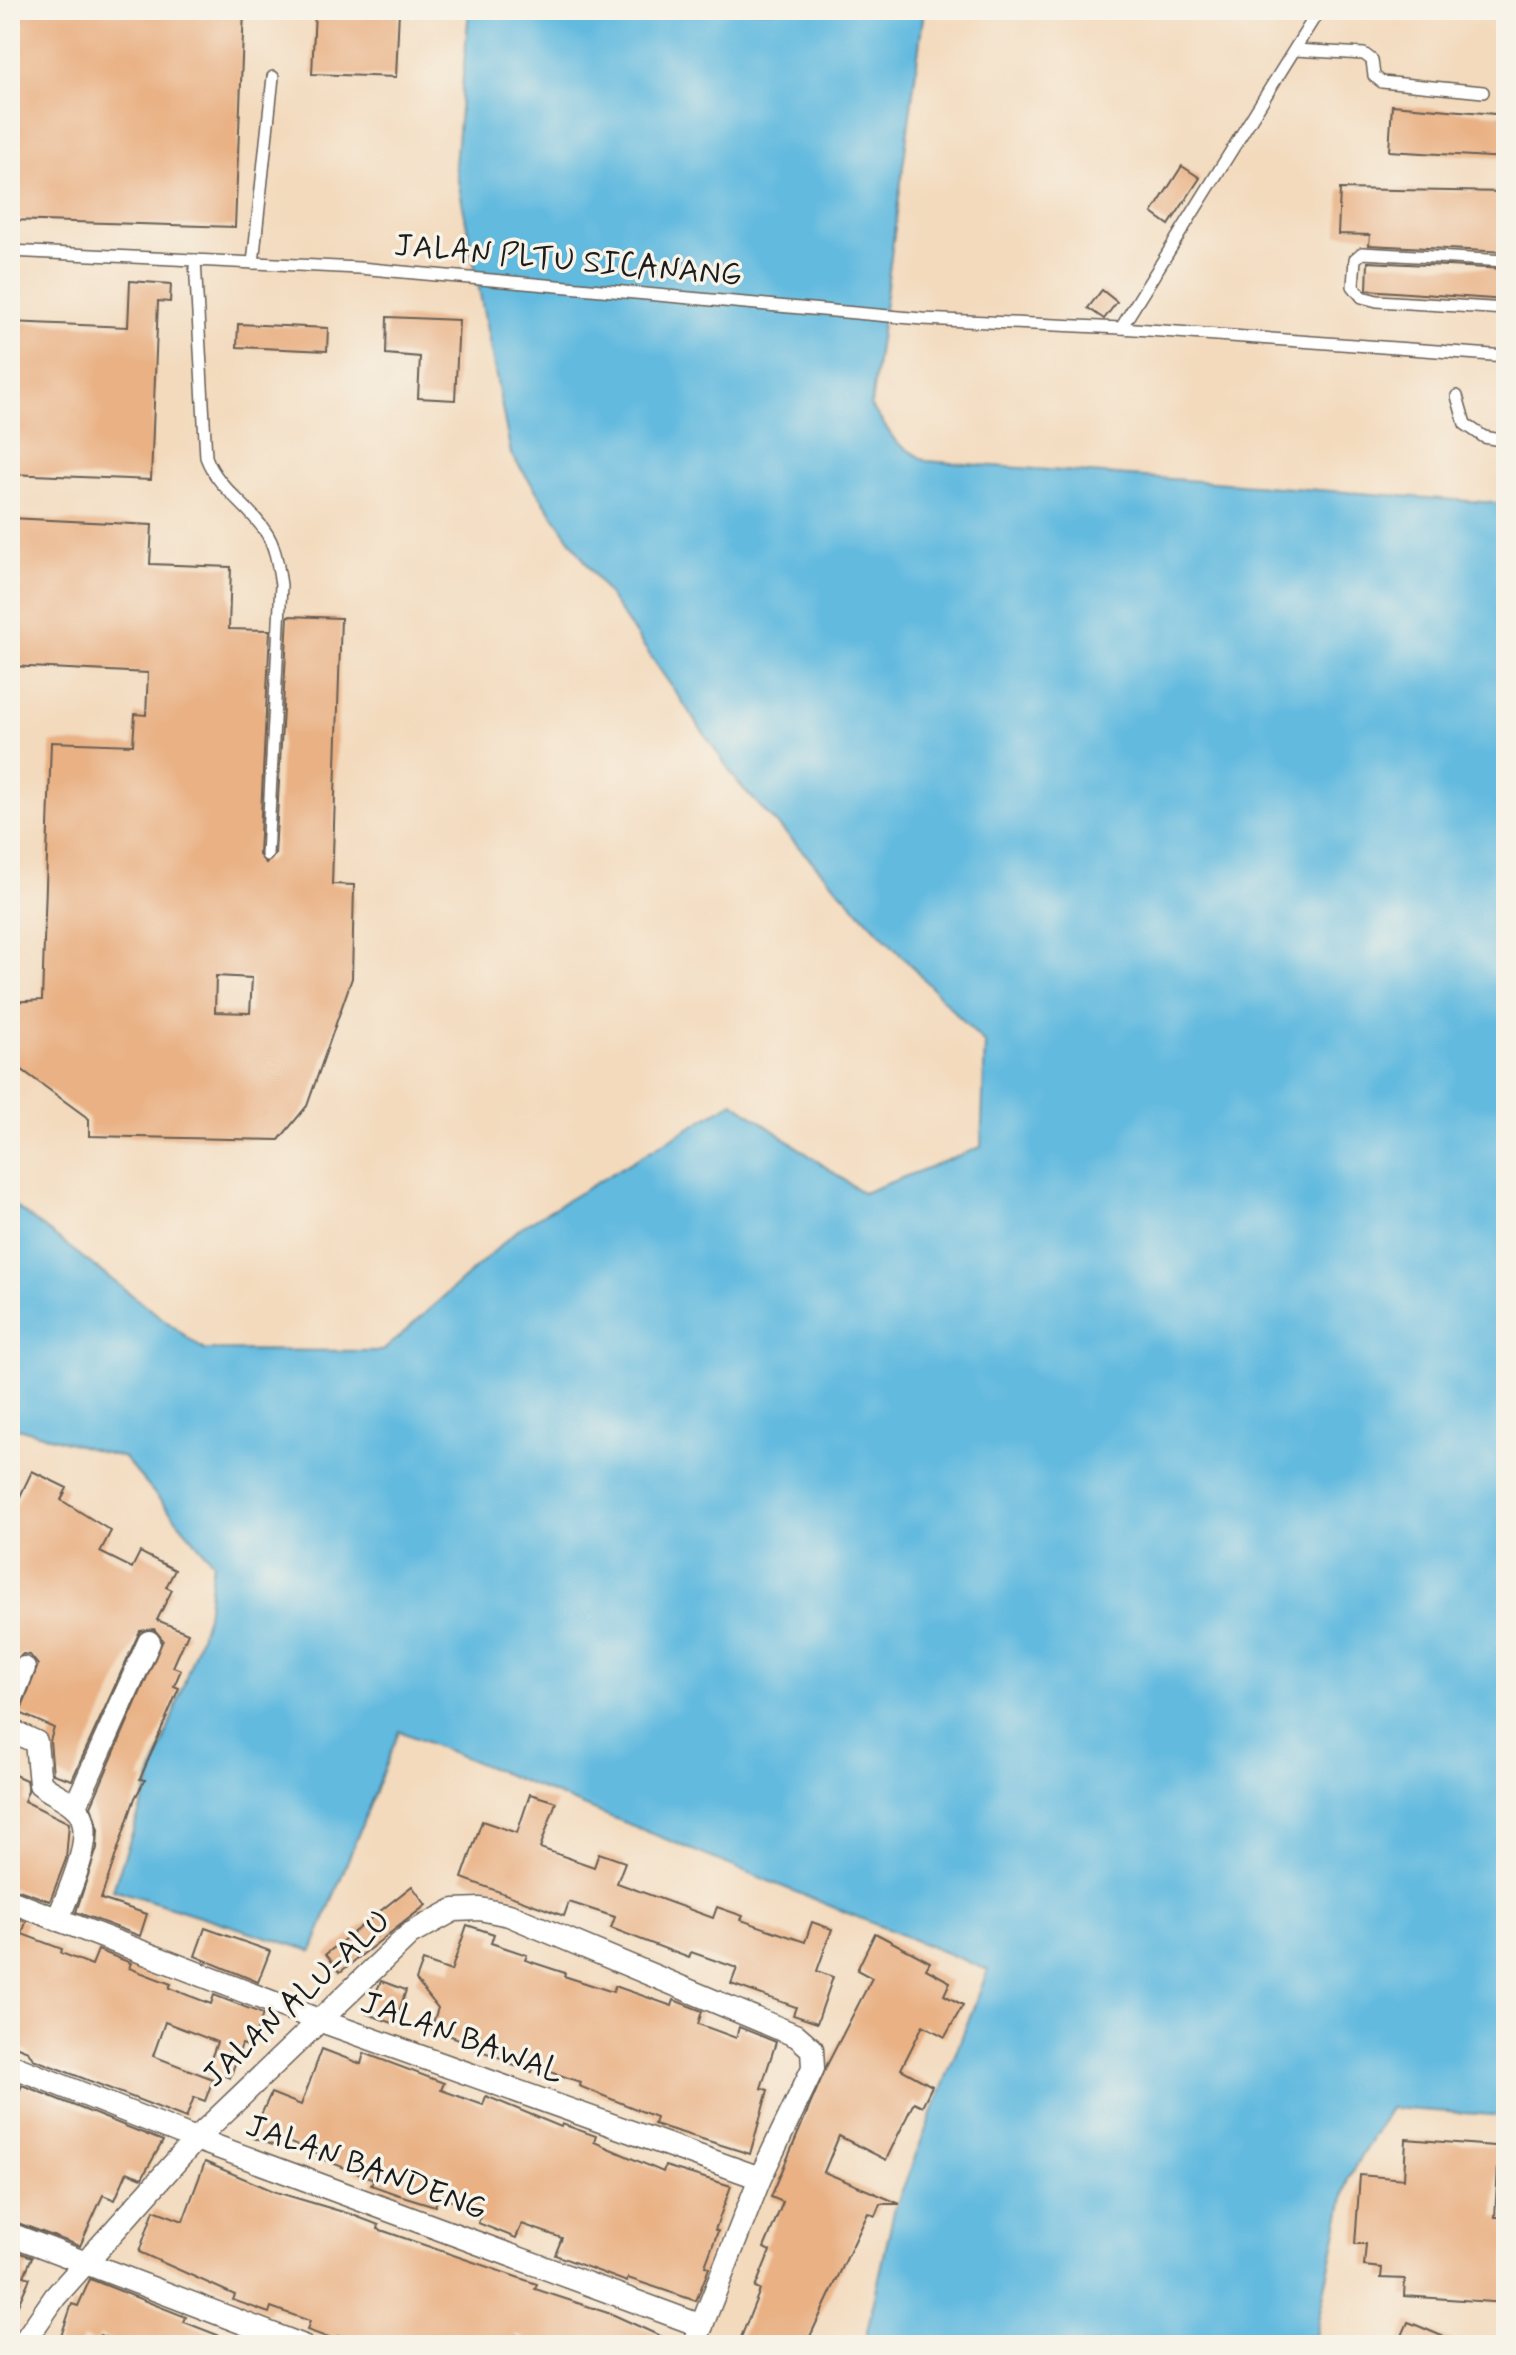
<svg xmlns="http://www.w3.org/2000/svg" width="1516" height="2355" font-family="Mynerve,sans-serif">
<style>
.water{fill:#62badf;stroke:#3f6b7e;stroke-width:2}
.building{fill:#e9b184;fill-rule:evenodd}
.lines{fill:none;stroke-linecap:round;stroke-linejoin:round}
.lane-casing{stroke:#675e54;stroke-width:14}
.street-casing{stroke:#675e54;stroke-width:25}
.lane{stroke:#fff;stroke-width:11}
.street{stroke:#fff;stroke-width:22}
.labels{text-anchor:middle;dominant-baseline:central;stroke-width:7;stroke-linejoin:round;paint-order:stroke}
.street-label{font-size:32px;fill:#1c1c1c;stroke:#f7f3e8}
</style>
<rect width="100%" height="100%" fill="#f7f3e8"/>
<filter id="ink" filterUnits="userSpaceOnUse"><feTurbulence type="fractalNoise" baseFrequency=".0125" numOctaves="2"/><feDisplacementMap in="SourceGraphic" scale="16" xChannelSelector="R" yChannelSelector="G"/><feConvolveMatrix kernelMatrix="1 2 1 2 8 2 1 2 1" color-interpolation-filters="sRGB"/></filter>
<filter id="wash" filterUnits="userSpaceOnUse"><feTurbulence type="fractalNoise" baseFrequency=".006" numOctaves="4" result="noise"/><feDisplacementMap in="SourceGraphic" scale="32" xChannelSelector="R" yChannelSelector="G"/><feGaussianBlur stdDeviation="1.8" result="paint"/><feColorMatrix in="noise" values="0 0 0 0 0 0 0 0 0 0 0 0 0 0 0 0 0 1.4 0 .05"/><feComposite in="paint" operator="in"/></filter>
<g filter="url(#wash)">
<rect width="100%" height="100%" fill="#f3dabd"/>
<path class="water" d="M 469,10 L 924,10 L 871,406 L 897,443 L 926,461 L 1496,503 L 1506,500 L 1506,2116 L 1390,2108 L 1348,2178 L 1313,2345 L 864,2345 L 894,2211 L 988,1970 L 399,1731 L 312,1951 L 113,1889 L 207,1616 L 213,1562 L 124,1458 L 10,1426 L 10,1202 L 204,1350 L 383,1351 L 520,1228 L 733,1102 L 863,1193 L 981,1147 L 985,1044 L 739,784 L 511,454 L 455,165 Z"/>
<g id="blocks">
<g class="building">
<path d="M 10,10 L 244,10 L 235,227 L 10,220 Z"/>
<path d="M 315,10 L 399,10 L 396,77 L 312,74 Z"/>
<path d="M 1392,105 L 1506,115 L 1506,158 L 1389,151 Z"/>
<path d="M 1182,166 L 1200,178 L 1169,225 L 1152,213 Z"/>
<path d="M 1340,189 L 1506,192 L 1506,252 L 1369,245 L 1370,235 L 1338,234 Z"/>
<path d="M 1368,262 L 1506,269 L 1506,300 L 1367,290 Z"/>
<path d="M 130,281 L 171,284 L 170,302 L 158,301 L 151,480 L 10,474 L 10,322 L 128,327 Z"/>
<path d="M 1102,290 L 1117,302 L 1104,319 L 1088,308 Z"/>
<path d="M 387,317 L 459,320 L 455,400 L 418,398 L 420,357 L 386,354 Z"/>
<path d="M 238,324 L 328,328 L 327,351 L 237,347 Z"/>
<path d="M 10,518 L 152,525 L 150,564 L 231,567 L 229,629 L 270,630 L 259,855 L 266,863 L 275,855 L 288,616 L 341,618 L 332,884 L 354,885 L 352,978 L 307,1106 L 279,1140 L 89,1136 L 89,1119 L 10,1061 L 10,1002 L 42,1000 L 51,742 L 133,745 L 135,714 L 146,715 L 148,673 L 10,666 ZM 216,976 L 252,978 L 250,1013 L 215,1012 Z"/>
<path d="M 32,1471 L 67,1488 L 61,1500 L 111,1531 L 100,1552 L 132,1568 L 140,1552 L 175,1570 L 166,1587 L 172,1590 L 157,1620 L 188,1633 L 173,1667 L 181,1670 L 174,1686 L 179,1688 L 140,1779 L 145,1780 L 135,1798 L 101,1899 L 147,1914 L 140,1936 L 76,1912 L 97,1848 L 98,1829 L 91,1806 L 163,1640 L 154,1629 L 140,1631 L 72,1780 L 53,1774 L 50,1741 L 54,1728 L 20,1713 L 38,1665 L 30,1655 L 23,1654 L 10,1665 L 10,1504 L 15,1507 Z"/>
<path d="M 10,1773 L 26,1780 L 28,1791 L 24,1801 L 69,1823 L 66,1859 L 50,1901 L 10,1887 Z"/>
<path d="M 530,1794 L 556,1802 L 540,1848 L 594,1867 L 599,1853 L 625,1862 L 617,1883 L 713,1918 L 717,1907 L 743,1916 L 741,1920 L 805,1942 L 812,1922 L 832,1929 L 817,1971 L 833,1977 L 817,2023 L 793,2015 L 796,2007 L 731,1984 L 737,1968 L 691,1952 L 689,1958 L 611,1928 L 615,1917 L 569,1902 L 564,1916 L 462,1878 L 482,1821 L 517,1833 Z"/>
<path d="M 412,1886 L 426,1905 L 340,1972 L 326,1954 Z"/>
<path d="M 10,1916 L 26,1922 L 22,1934 L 62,1949 L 61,1953 L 92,1965 L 98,1950 L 131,1963 L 129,1968 L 171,1984 L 169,1988 L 211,2004 L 214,1995 L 263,2014 L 251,2047 L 242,2044 L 230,2078 L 207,2070 L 217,2042 L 165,2022 L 153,2056 L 213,2079 L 205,2101 L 194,2097 L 186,2118 L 33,2059 L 28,2051 L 10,2044 Z"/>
<path d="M 467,1925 L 494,1934 L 491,1943 L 527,1955 L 525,1960 L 565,1973 L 564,1976 L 613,1992 L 615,1986 L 672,2006 L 674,2000 L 702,2011 L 698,2024 L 736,2038 L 739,2027 L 776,2042 L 761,2088 L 768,2090 L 750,2154 L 654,2124 L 656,2117 L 579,2086 L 580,2082 L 534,2066 L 532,2072 L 503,2062 L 504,2059 L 475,2049 L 476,2045 L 431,2029 L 438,2008 L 416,1980 L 423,1961 L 451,1971 Z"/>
<path d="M 205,1928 L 270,1951 L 258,1982 L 195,1956 Z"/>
<path d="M 875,1933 L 930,1962 L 926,1969 L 950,1982 L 944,1995 L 963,2005 L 945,2037 L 923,2025 L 901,2069 L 932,2086 L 922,2106 L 914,2102 L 886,2160 L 839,2136 L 824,2172 L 900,2204 L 880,2204 L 875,2216 L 868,2213 L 806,2345 L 738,2345 L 760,2290 L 755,2288 L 770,2251 L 764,2248 L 783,2202 L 771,2197 L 827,2065 L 872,1978 L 857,1970 Z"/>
<path d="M 381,1981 L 406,1990 L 395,2024 L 367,2014 Z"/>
<path d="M 322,2049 L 361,2064 L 364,2053 L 444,2083 L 441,2090 L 483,2105 L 486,2096 L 561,2127 L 562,2124 L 596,2136 L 594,2142 L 663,2172 L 665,2166 L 731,2186 L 715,2230 L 718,2231 L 705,2266 L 709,2268 L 696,2301 L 628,2278 L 627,2282 L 555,2255 L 562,2238 L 522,2224 L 516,2238 L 478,2223 L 482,2212 L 439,2196 L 435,2206 L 396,2194 L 371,2185 L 374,2179 L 324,2160 L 325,2156 L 285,2141 L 283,2149 L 251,2137 L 271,2093 L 301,2105 Z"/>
<path d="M 22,2085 L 163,2141 L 142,2178 L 127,2172 L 115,2200 L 103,2195 L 80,2246 L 10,2220 L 10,2088 L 19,2092 Z"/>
<path d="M 1406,2139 L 1506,2147 L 1506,2168 L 1498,2167 L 1495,2217 L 1506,2217 L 1506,2303 L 1404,2296 L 1405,2279 L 1381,2278 L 1382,2268 L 1364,2266 L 1366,2244 L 1355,2244 L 1360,2175 L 1404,2179 Z"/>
<path d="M 205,2162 L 276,2192 L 350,2214 L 379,2225 L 378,2229 L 537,2284 L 535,2289 L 614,2315 L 680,2345 L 543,2345 L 516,2335 L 512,2345 L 363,2345 L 338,2336 L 337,2341 L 307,2330 L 310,2321 L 271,2307 L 269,2313 L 233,2300 L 235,2295 L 139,2252 L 154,2210 L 183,2221 Z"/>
<path d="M 10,2249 L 32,2257 L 24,2276 L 30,2278 L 10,2323 Z"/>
<path d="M 90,2279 L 186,2317 L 184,2322 L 243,2345 L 126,2345 L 100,2335 L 97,2342 L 83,2337 L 80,2345 L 58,2345 L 72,2304 L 78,2306 Z"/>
<path d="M 1408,2322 L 1416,2325 L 1463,2345 L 1398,2345 Z"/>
</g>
</g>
</g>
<g filter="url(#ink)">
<use href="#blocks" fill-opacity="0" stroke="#675e54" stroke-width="2"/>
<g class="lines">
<g class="lane-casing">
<g id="lane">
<path d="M 1295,50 L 1364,54 L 1372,60 L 1374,76 L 1382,82 L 1483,92"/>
<path d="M 10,251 L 359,268 L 922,319 L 1121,328 L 1506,356"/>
<path d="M 195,260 L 206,457 C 218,489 247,503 265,531 C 276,546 278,567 281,585 L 267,855"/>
<path d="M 1506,261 L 1362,253 L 1355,259 L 1353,286 L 1362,297 L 1377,301 L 1506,309"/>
<path d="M 253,263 L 273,77"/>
<path d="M 1121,328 L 1319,10"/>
<path d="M 1457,396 L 1465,424 L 1484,437 L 1506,441"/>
</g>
</g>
<g class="street-casing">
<g id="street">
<path d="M 10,1703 L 24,1668"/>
<path d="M 10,1730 L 36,1742 L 40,1784 C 51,1793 66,1798 76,1808 C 100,1831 67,1893 58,1920"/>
<path d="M 75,1807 L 149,1642"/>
<path d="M 10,1901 L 321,2021 L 760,2178"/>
<path d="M 10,2065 L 196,2139 L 702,2326"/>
<path d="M 10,2234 L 301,2345"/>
<path d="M 22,2345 L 55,2297 L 196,2139 L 410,1934 L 454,1910 L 480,1909 L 509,1915 L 797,2036 L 812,2049 L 813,2068 L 760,2178 L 694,2345"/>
</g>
</g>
<use href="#lane" class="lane"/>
<use href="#street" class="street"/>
</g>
</g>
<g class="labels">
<g class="street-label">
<text transform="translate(568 261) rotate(5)">JALAN PLTU SICANANG</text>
<text transform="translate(297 1999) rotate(-43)">JALAN ALU-ALU</text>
<text transform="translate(462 2038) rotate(20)">JALAN BAWAL</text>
<text transform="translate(366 2168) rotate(20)">JALAN BANDENG</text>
</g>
</g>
<rect width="1516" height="2355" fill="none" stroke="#f7f3e8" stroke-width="40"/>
</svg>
